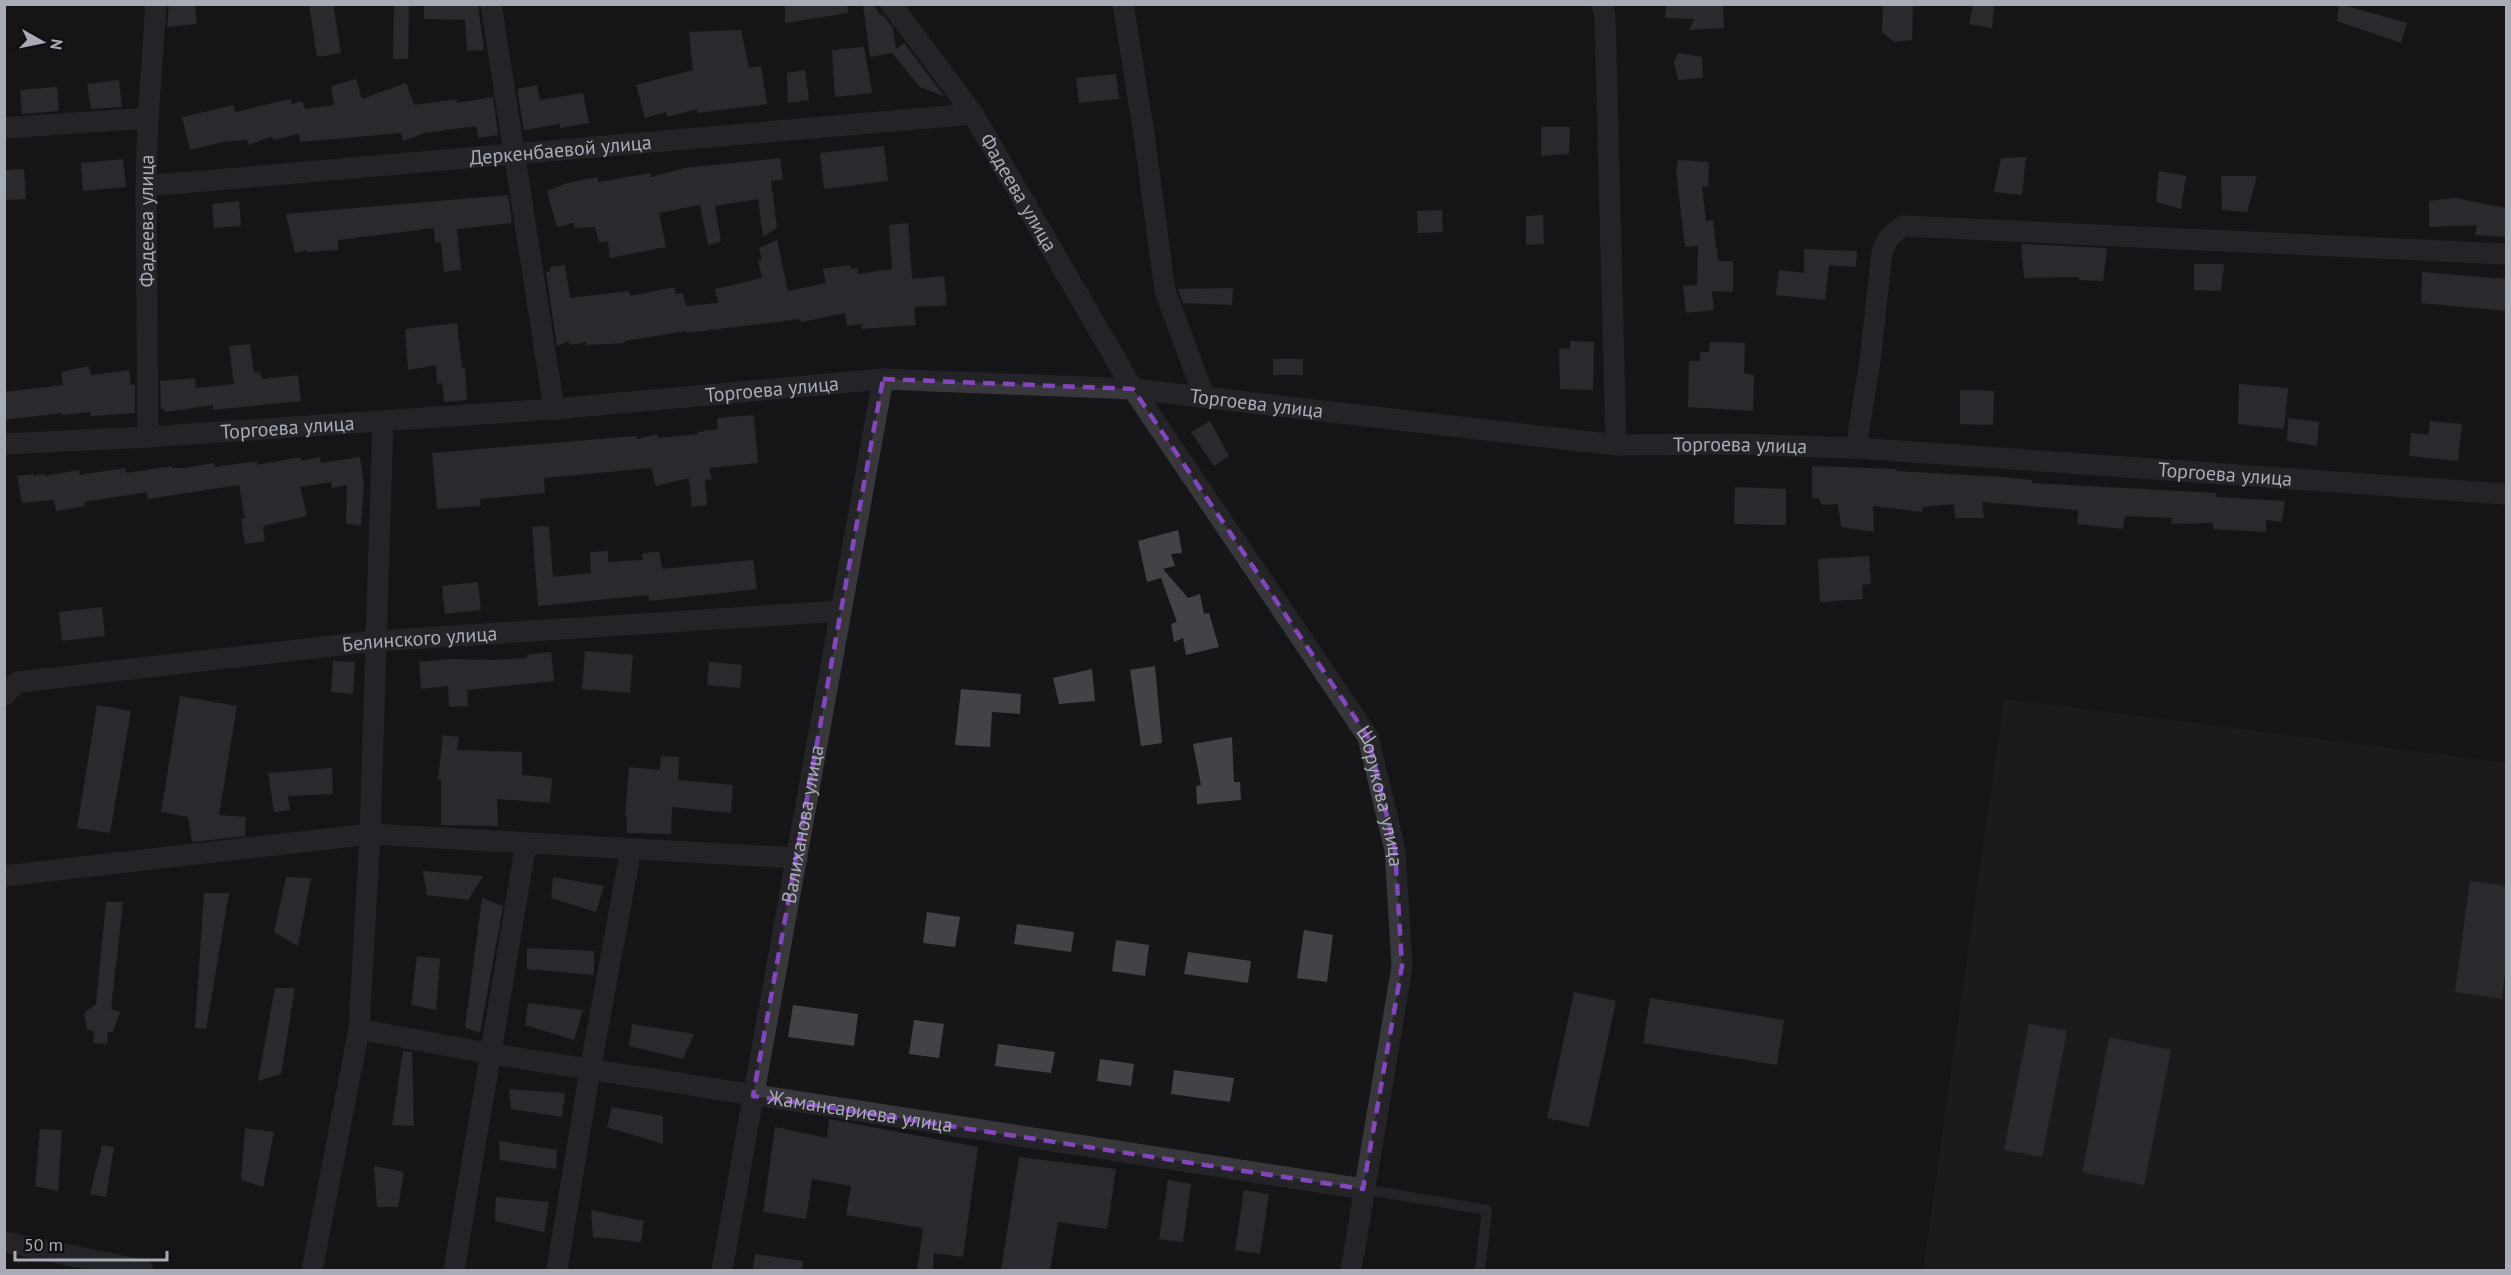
<svg xmlns="http://www.w3.org/2000/svg" width="2511" height="1275" font-family="'PT Sans',sans-serif">
<style>
.built{fill:#222224}
.building{fill:#424347}
.lines{fill:none;stroke-linecap:round;stroke-linejoin:round}
.lane{stroke:#37373c;stroke-width:10}
.street{stroke:#37373c;stroke-width:21}
.marked{fill:none;stroke:#8446bd;stroke-width:4.5;stroke-dasharray:12 8;stroke-linejoin:round}
.labels{text-anchor:middle;dominant-baseline:central;stroke-width:4.5;stroke-linejoin:round;paint-order:stroke}
.street-label{font-size:20px;fill:#a8acb6;stroke:#111012}
</style>
<rect width="100%" height="100%" fill="#161517"/>
<path class="built" d="M 2004,699 L 2506,763 L 2506,1270 L 1923,1270 Z"/>
<g class="building">
<path d="M 169,4 L 195,4 L 197,24 L 167,27 Z"/>
<path d="M 309,4 L 333,4 L 341,53 L 317,57 Z"/>
<path d="M 394,4 L 409,4 L 408,59 L 393,59 Z"/>
<path d="M 424,4 L 478,4 L 484,50 L 467,51 L 465,20 L 424,19 Z"/>
<path d="M 785,4 L 847,4 L 848,13 L 785,23 Z"/>
<path d="M 863,4 L 873,4 L 880,15 L 883,15 L 893,28 L 896,49 L 904,43 L 944,96 L 920,87 L 892,53 L 870,57 Z"/>
<path d="M 1666,4 L 1723,4 L 1724,28 L 1689,30 L 1694,19 L 1665,18 Z"/>
<path d="M 1883,4 L 1913,4 L 1912,40 L 1894,42 L 1882,32 Z"/>
<path d="M 1973,4 L 1994,4 L 1992,28 L 1969,24 Z"/>
<path d="M 2339,4 L 2407,23 L 2401,43 L 2337,21 Z"/>
<path d="M 741,30 L 749,68 L 761,66 L 767,104 L 697,113 L 697,109 L 667,117 L 666,112 L 645,118 L 636,85 L 693,70 L 689,32 Z"/>
<path d="M 864,47 L 872,93 L 835,97 L 832,50 Z"/>
<path d="M 1678,53 L 1702,57 L 1703,78 L 1678,80 L 1674,62 Z"/>
<path d="M 805,70 L 809,100 L 788,103 L 787,73 Z"/>
<path d="M 1116,74 L 1119,99 L 1079,103 L 1076,78 Z"/>
<path d="M 356,79 L 362,99 L 406,83 L 414,105 L 457,99 L 457,103 L 493,97 L 498,135 L 478,138 L 476,126 L 424,133 L 403,141 L 401,133 L 301,142 L 298,134 L 273,140 L 272,136 L 249,145 L 247,140 L 222,142 L 190,150 L 182,117 L 234,105 L 235,112 L 291,99 L 292,104 L 302,101 L 305,109 L 334,105 L 331,86 Z"/>
<path d="M 119,80 L 122,107 L 91,109 L 87,84 Z"/>
<path d="M 537,85 L 540,100 L 583,93 L 589,123 L 560,128 L 560,124 L 524,130 L 517,89 Z"/>
<path d="M 57,87 L 59,111 L 22,114 L 20,90 Z"/>
<path d="M 1541,127 L 1570,127 L 1569,154 L 1541,156 Z"/>
<path d="M 884,146 L 888,181 L 824,189 L 820,153 Z"/>
<path d="M 2026,157 L 2022,195 L 1994,192 L 2001,158 Z"/>
<path d="M 780,158 L 783,180 L 771,181 L 777,228 L 763,237 L 758,199 L 715,206 L 721,242 L 708,245 L 700,205 L 659,213 L 666,247 L 610,258 L 608,241 L 599,242 L 595,227 L 575,228 L 574,223 L 557,227 L 547,191 L 567,183 L 598,177 L 598,182 L 651,173 L 651,177 L 685,168 Z"/>
<path d="M 123,159 L 126,187 L 83,191 L 81,163 Z"/>
<path d="M 1678,160 L 1709,162 L 1708,187 L 1702,186 L 1706,221 L 1713,220 L 1718,261 L 1733,261 L 1733,292 L 1712,291 L 1714,310 L 1686,313 L 1683,286 L 1697,285 L 1698,246 L 1685,247 L 1676,171 Z"/>
<path d="M 24,169 L 26,199 L 4,200 L 4,170 Z"/>
<path d="M 2159,171 L 2186,176 L 2181,209 L 2156,202 Z"/>
<path d="M 2221,176 L 2257,176 L 2247,212 L 2222,210 Z"/>
<path d="M 508,195 L 512,223 L 457,229 L 461,270 L 444,272 L 441,242 L 435,243 L 434,228 L 338,240 L 338,250 L 307,252 L 307,250 L 295,253 L 286,214 Z"/>
<path d="M 2455,198 L 2506,208 L 2506,237 L 2475,235 L 2477,225 L 2429,227 L 2429,201 Z"/>
<path d="M 239,201 L 241,226 L 214,228 L 212,204 Z"/>
<path d="M 1442,210 L 1443,232 L 1418,233 L 1417,211 Z"/>
<path d="M 1543,215 L 1544,244 L 1526,245 L 1526,216 Z"/>
<path d="M 908,223 L 912,279 L 944,276 L 947,305 L 914,307 L 916,325 L 861,329 L 863,324 L 847,326 L 845,313 L 801,322 L 800,319 L 686,333 L 686,331 L 625,341 L 625,343 L 586,345 L 586,342 L 570,345 L 568,341 L 557,346 L 546,272 L 550,272 L 550,267 L 565,265 L 570,298 L 629,291 L 630,296 L 675,287 L 675,294 L 683,293 L 686,306 L 718,303 L 715,289 L 762,278 L 758,261 L 762,260 L 759,248 L 777,240 L 788,291 L 826,283 L 823,269 L 850,265 L 851,269 L 857,268 L 858,274 L 892,269 L 889,225 Z"/>
<path d="M 2021,244 L 2107,248 L 2103,281 L 2079,280 L 2079,277 L 2024,278 Z"/>
<path d="M 1804,249 L 1857,251 L 1856,267 L 1829,265 L 1825,300 L 1776,295 L 1779,270 L 1804,273 Z"/>
<path d="M 2194,264 L 2224,264 L 2221,291 L 2194,290 Z"/>
<path d="M 2422,272 L 2506,279 L 2506,311 L 2421,303 Z"/>
<path d="M 1233,288 L 1232,305 L 1183,303 L 1178,289 Z"/>
<path d="M 457,323 L 462,368 L 465,368 L 467,400 L 444,402 L 442,383 L 437,384 L 436,365 L 408,370 L 405,329 Z"/>
<path d="M 1570,341 L 1594,342 L 1593,390 L 1560,389 L 1559,348 L 1570,349 Z"/>
<path d="M 1710,342 L 1745,343 L 1744,373 L 1754,375 L 1753,411 L 1688,407 L 1689,361 L 1700,361 L 1700,352 L 1709,352 Z"/>
<path d="M 250,344 L 254,373 L 260,372 L 262,379 L 298,375 L 301,401 L 213,410 L 213,405 L 165,412 L 164,409 L 161,409 L 160,381 L 195,378 L 196,388 L 234,384 L 229,346 Z"/>
<rect x="1273" y="359" width="30" height="16"/>
<path d="M 89,366 L 91,375 L 129,370 L 131,385 L 135,385 L 135,413 L 91,416 L 91,412 L 62,415 L 61,413 L 4,420 L 4,392 L 63,385 L 61,372 Z"/>
<path d="M 2239,384 L 2288,388 L 2284,429 L 2238,424 Z"/>
<path d="M 1960,390 L 1994,391 L 1993,425 L 1960,424 Z"/>
<path d="M 754,415 L 758,463 L 709,468 L 712,479 L 705,480 L 707,505 L 692,507 L 689,478 L 656,486 L 651,468 L 544,478 L 545,493 L 480,499 L 481,506 L 437,509 L 432,453 L 636,436 L 637,439 L 657,434 L 658,438 L 698,434 L 698,432 L 718,429 L 717,418 Z"/>
<path d="M 2288,418 L 2319,422 L 2317,446 L 2287,441 Z"/>
<path d="M 1210,421 L 1229,456 L 1214,466 L 1191,432 Z"/>
<path d="M 2430,421 L 2462,424 L 2458,461 L 2409,456 L 2411,433 L 2428,435 Z"/>
<path d="M 301,457 L 301,461 L 320,457 L 321,463 L 360,457 L 364,482 L 361,526 L 346,523 L 347,485 L 332,488 L 331,482 L 300,487 L 307,516 L 263,526 L 265,541 L 245,544 L 241,519 L 245,518 L 239,485 L 148,499 L 147,492 L 84,502 L 85,506 L 56,511 L 54,500 L 22,503 L 17,476 L 34,474 L 34,476 L 44,474 L 45,476 L 79,470 L 80,475 L 125,468 L 126,473 L 172,466 L 172,468 L 185,468 L 214,463 L 215,467 L 257,461 L 257,465 Z"/>
<path d="M 1812,466 L 1896,469 L 1896,471 L 2004,477 L 2032,480 L 2032,483 L 2216,493 L 2216,497 L 2285,501 L 2282,522 L 2266,520 L 2266,532 L 2213,529 L 2213,523 L 2171,524 L 2172,518 L 2125,516 L 2123,529 L 2077,524 L 2078,510 L 1982,502 L 1984,518 L 1955,518 L 1954,504 L 1922,507 L 1922,512 L 1873,506 L 1874,532 L 1841,527 L 1838,504 L 1822,505 L 1818,498 L 1812,498 Z"/>
<path d="M 1735,487 L 1786,489 L 1786,525 L 1734,524 Z"/>
<path d="M 549,526 L 553,577 L 591,573 L 590,552 L 608,551 L 608,562 L 643,560 L 642,554 L 659,551 L 662,569 L 753,560 L 757,589 L 649,601 L 648,595 L 538,606 L 532,527 Z"/>
<path d="M 1178,530 L 1182,553 L 1171,554 L 1175,566 L 1163,569 L 1188,598 L 1200,594 L 1204,614 L 1209,613 L 1219,647 L 1186,655 L 1183,638 L 1174,642 L 1171,624 L 1177,622 L 1161,578 L 1147,582 L 1138,541 Z"/>
<path d="M 1869,556 L 1871,584 L 1862,585 L 1863,599 L 1820,602 L 1818,559 Z"/>
<path d="M 478,582 L 481,610 L 445,614 L 442,586 Z"/>
<path d="M 102,607 L 105,636 L 62,641 L 59,612 Z"/>
<path d="M 585,651 L 633,655 L 630,693 L 582,689 Z"/>
<path d="M 551,652 L 554,681 L 467,690 L 468,706 L 449,707 L 448,686 L 421,689 L 419,662 L 450,659 L 493,660 L 527,658 L 526,655 Z"/>
<path d="M 333,661 L 355,662 L 353,694 L 331,692 Z"/>
<path d="M 709,662 L 742,665 L 740,688 L 707,685 Z"/>
<path d="M 1155,666 L 1162,743 L 1141,746 L 1130,670 Z"/>
<path d="M 1092,669 L 1095,701 L 1059,704 L 1053,678 Z"/>
<path d="M 961,689 L 1021,694 L 1020,714 L 992,712 L 990,747 L 955,745 Z"/>
<path d="M 180,696 L 237,706 L 219,815 L 246,817 L 245,836 L 192,842 L 188,817 L 161,812 Z"/>
<path d="M 97,705 L 131,711 L 110,833 L 77,828 Z"/>
<path d="M 443,735 L 459,737 L 457,750 L 522,752 L 522,775 L 552,778 L 550,803 L 497,799 L 498,826 L 441,825 L 441,779 L 438,779 Z"/>
<path d="M 1232,737 L 1234,782 L 1240,782 L 1241,800 L 1197,804 L 1196,786 L 1201,785 L 1193,744 Z"/>
<path d="M 661,756 L 679,757 L 678,780 L 733,785 L 731,813 L 672,807 L 671,834 L 627,833 L 627,817 L 625,817 L 629,767 L 660,770 Z"/>
<path d="M 332,768 L 333,794 L 288,796 L 290,810 L 274,812 L 268,773 Z"/>
<path d="M 423,871 L 483,876 L 468,900 L 427,895 Z"/>
<path d="M 286,877 L 311,878 L 298,946 L 274,932 Z"/>
<path d="M 553,877 L 604,886 L 596,912 L 551,898 Z"/>
<path d="M 2470,881 L 2506,886 L 2506,964 L 2502,999 L 2455,992 Z"/>
<path d="M 204,893 L 229,893 L 206,1029 L 195,1028 Z"/>
<path d="M 482,898 L 503,906 L 480,1033 L 465,1028 Z"/>
<path d="M 106,902 L 123,902 L 111,1009 L 120,1012 L 113,1032 L 108,1032 L 107,1044 L 93,1043 L 94,1031 L 87,1030 L 84,1013 L 96,1004 Z"/>
<path d="M 927,912 L 960,917 L 955,947 L 923,943 Z"/>
<path d="M 1017,924 L 1074,932 L 1071,952 L 1014,944 Z"/>
<path d="M 1304,930 L 1333,935 L 1327,982 L 1297,978 Z"/>
<path d="M 1116,940 L 1149,945 L 1145,976 L 1112,971 Z"/>
<path d="M 527,948 L 594,951 L 594,975 L 527,969 Z"/>
<path d="M 1188,952 L 1251,961 L 1248,983 L 1184,974 Z"/>
<path d="M 417,956 L 440,959 L 436,1010 L 411,1005 Z"/>
<path d="M 275,988 L 295,988 L 281,1074 L 258,1081 Z"/>
<path d="M 1574,992 L 1616,1001 L 1589,1127 L 1547,1118 Z"/>
<path d="M 1650,998 L 1784,1020 L 1777,1065 L 1643,1043 Z"/>
<path d="M 528,1003 L 583,1010 L 574,1040 L 525,1025 Z"/>
<path d="M 793,1005 L 858,1014 L 854,1046 L 788,1037 Z"/>
<path d="M 914,1020 L 944,1024 L 939,1058 L 909,1054 Z"/>
<path d="M 632,1024 L 694,1034 L 683,1059 L 629,1046 Z"/>
<path d="M 2029,1024 L 2067,1031 L 2042,1157 L 2004,1150 Z"/>
<path d="M 2109,1037 L 2171,1050 L 2144,1185 L 2082,1172 Z"/>
<path d="M 998,1044 L 1055,1052 L 1051,1073 L 995,1066 Z"/>
<path d="M 403,1051 L 412,1052 L 414,1126 L 392,1125 Z"/>
<path d="M 1100,1059 L 1134,1064 L 1131,1086 L 1097,1081 Z"/>
<path d="M 1174,1070 L 1234,1078 L 1230,1102 L 1171,1094 Z"/>
<path d="M 509,1089 L 565,1093 L 562,1117 L 511,1109 Z"/>
<path d="M 612,1107 L 663,1116 L 663,1144 L 607,1127 Z"/>
<path d="M 829,1119 L 978,1147 L 963,1257 L 934,1253 L 933,1270 L 917,1270 L 923,1228 L 846,1215 L 851,1186 L 812,1179 L 806,1219 L 763,1212 L 775,1127 L 827,1138 Z"/>
<path d="M 245,1128 L 274,1132 L 263,1187 L 241,1180 Z"/>
<path d="M 40,1129 L 62,1130 L 58,1191 L 35,1186 Z"/>
<path d="M 499,1141 L 557,1150 L 556,1169 L 500,1160 Z"/>
<path d="M 102,1145 L 114,1147 L 106,1197 L 90,1194 Z"/>
<path d="M 1019,1157 L 1116,1169 L 1107,1229 L 1058,1222 L 1050,1270 L 1001,1270 Z"/>
<path d="M 374,1166 L 404,1172 L 398,1207 L 377,1207 Z"/>
<path d="M 1168,1180 L 1191,1184 L 1183,1242 L 1159,1239 Z"/>
<path d="M 1244,1190 L 1269,1194 L 1260,1254 L 1235,1250 Z"/>
<path d="M 496,1197 L 549,1202 L 544,1232 L 495,1221 Z"/>
<path d="M 591,1210 L 644,1221 L 641,1242 L 593,1237 Z"/>
<path d="M 755,1254 L 803,1261 L 802,1270 L 753,1270 Z"/>
</g>
<g class="lines">
<path class="lane" d="M 1363,1189 L 1487,1210 L 1480,1270"/>
<g class="street">
<path d="M 491,4 L 554,409"/>
<path id="s1" d="M 891,4 L 973,114 L 1133,389 L 1368,737 L 1395,850 L 1402,966 L 1351,1270"/>
<path d="M 1123,4 L 1144,134 L 1165,291 L 1204,396"/>
<path d="M 1602,4 L 1605,17 L 1616,445"/>
<path d="M 4,128 L 148,118"/>
<path id="s2" d="M 146,186 L 973,114"/>
<path id="s3" d="M 148,437 L 146,186 L 148,118 L 156,4"/>
<path id="s4" d="M 4,444 L 148,437 L 554,409 L 883,379 L 1133,389 L 1616,445 L 1731,444 L 1856,448 L 2506,494"/>
<path d="M 1856,448 L 1870,361 L 1882,252 L 1889,237 L 1903,226 L 2506,254"/>
<path id="s5" d="M 4,695 L 18,682 L 376,641 L 841,611"/>
<path d="M 4,876 L 370,834 L 797,858"/>
<path id="s6" d="M 359,1029 L 491,1054 L 1363,1189"/>
<path d="M 4,1242 L 143,1270"/>
<path d="M 312,1270 L 359,1029 L 370,834 L 383,421"/>
<path d="M 454,1270 L 526,844"/>
<path d="M 557,1270 L 590,1070 L 631,849"/>
<path id="s7" d="M 722,1270 L 883,379"/>
</g>
</g>
<path d="M0 0H2511V1275H0ZM 883,379 L 1133,389 L 1368,737 L 1395,850 L 1402,966 L 1363,1189 L 753,1096 Z" fill="#161517" fill-opacity=".55" fill-rule="evenodd"/>
<path class="marked" d="M 883,379 L 1133,389 L 1368,737 L 1395,850 L 1402,966 L 1363,1189 L 753,1096 Z"/>
<g class="labels">
<g class="street-label">
<text stroke="none"><textPath href="#s2" startOffset="416">Деркенбаевой улица</textPath></text>
<text stroke="none"><textPath href="#s1" startOffset="228">Фадеева улица</textPath></text>
<text stroke="none"><textPath href="#s3" startOffset="216">Фадеева улица</textPath></text>
<text stroke="none"><textPath href="#s4" startOffset="770">Торгоева улица</textPath></text>
<text stroke="none"><textPath href="#s4" startOffset="1256">Торгоева улица</textPath></text>
<text stroke="none"><textPath href="#s4" startOffset="284">Торгоева улица</textPath></text>
<text stroke="none"><textPath href="#s4" startOffset="1742">Торгоева улица</textPath></text>
<text stroke="none"><textPath href="#s4" startOffset="2228">Торгоева улица</textPath></text>
<text stroke="none"><textPath href="#s5" startOffset="423">Белинского улица</textPath></text>
<text stroke="none"><textPath href="#s1" startOffset="936">Шорукова улица</textPath></text>
<text stroke="none"><textPath href="#s7" startOffset="453">Валиханова улица</textPath></text>
<text stroke="none"><textPath href="#s6" startOffset="508">Жамансариева улица</textPath></text>
</g>
</g>
<rect width="2511" height="1275" fill="none" stroke="#a8acb6" stroke-width="12"/>
<g transform="translate(42 42) rotate(99)" stroke="#111012" stroke-width="4.5" paint-order="stroke">
<path d="M0-4.5L10 22L0 15L-10 22Z" fill="#a8acb6"/>
<text y="-9" font-size="16" font-weight="bold" text-anchor="middle" fill="#a8acb6">N</text>
</g>
<path d="M15 1251v9h152v-9" fill="none" stroke="#a8acb6" stroke-width="3"/>
<text x="24" y="1251" font-size="18" fill="#a8acb6" stroke="#111012" stroke-width="4.5" paint-order="stroke">50 m</text>
</svg>
